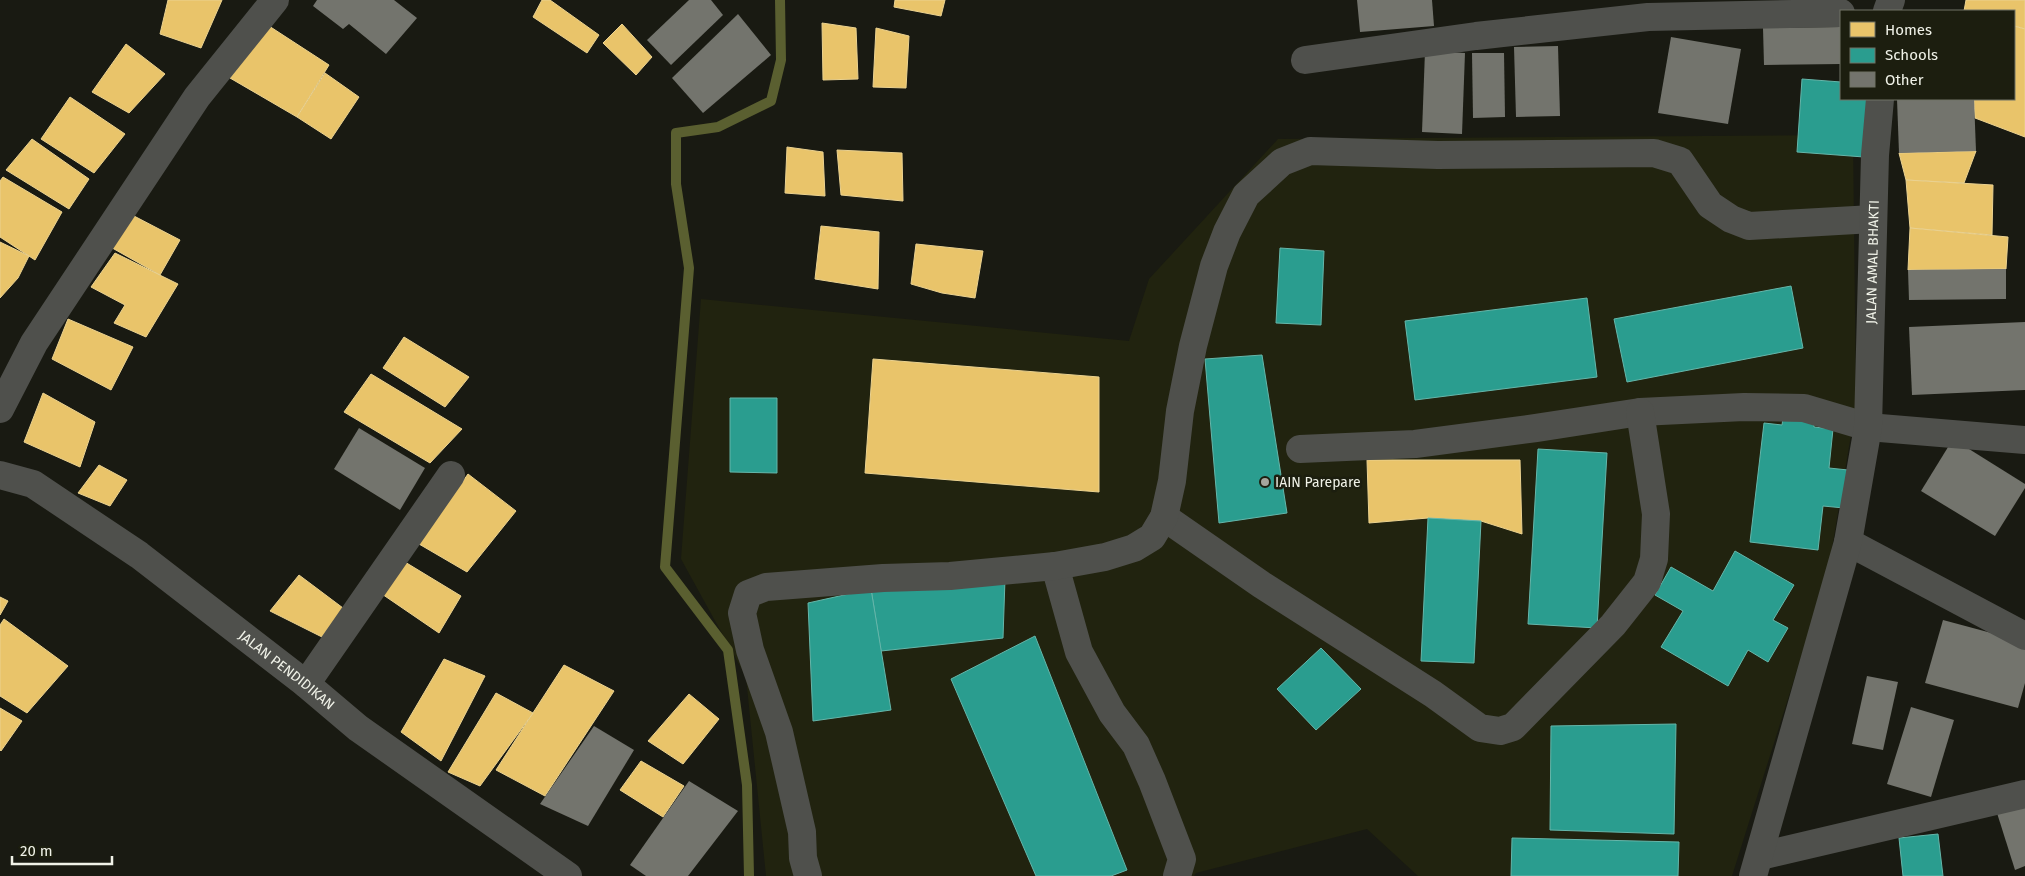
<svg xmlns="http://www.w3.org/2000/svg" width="2025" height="876" font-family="'Fira Sans',sans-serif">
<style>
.built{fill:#21230f}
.homes{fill:#e9c46a;stroke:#ebd290}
.schools{fill:#2a9d8f;stroke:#65b6aa}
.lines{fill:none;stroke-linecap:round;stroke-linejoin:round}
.stream{stroke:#5a5f30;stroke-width:10}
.building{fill:#73746d}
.minor{stroke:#4f504c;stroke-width:28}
.poi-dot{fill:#a5a69d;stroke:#1c1e0f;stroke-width:2}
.labels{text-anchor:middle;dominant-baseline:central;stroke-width:5;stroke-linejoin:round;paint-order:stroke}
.street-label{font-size:14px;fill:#f0f2e8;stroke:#1c1e0f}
.poi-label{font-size:14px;fill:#f0f2e8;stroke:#1c1e0f;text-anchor:start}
</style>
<rect width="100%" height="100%" fill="#191a12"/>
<path class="built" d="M 1853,135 L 1856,405 L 1828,572 L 1732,876 L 1418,876 L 1367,829 L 1196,873 L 1194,876 L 766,876 L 746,677 L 681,559 L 701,299 L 1129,341 L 1149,279 L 1278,139 Z"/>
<g class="homes">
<path d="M 168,0 L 222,0 L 201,48 L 160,34 Z"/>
<path d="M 542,0 L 550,0 L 599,35 L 587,53 L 533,17 Z"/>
<path d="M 895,0 L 945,0 L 941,16 L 894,7 Z"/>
<path d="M 1966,0 L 2025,0 L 2025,29 L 2014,26 L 2014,11 L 1964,11 Z"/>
<path d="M 822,23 L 856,28 L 858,79 L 823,80 Z"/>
<path d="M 622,24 L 652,57 L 636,75 L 603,43 Z"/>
<path d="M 269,26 L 329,65 L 297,117 L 230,78 Z"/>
<path d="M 2014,26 L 2025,29 L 2025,137 L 1975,118 L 1974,99 L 2014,99 Z"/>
<path d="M 876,28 L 909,36 L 906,88 L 873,87 Z"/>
<path d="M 126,44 L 165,74 L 129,113 L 92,92 Z"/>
<path d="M 325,73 L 359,97 L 331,139 L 297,117 Z"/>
<path d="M 70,97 L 125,134 L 94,173 L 41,139 Z"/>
<path d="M 32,139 L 89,179 L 69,209 L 6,170 Z"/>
<path d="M 787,147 L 823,152 L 825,196 L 785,193 Z"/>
<path d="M 837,150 L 902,153 L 903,201 L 841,195 Z"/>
<path d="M 1976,151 L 1964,183 L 1906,180 L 1899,153 Z"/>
<path d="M 3,177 L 62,212 L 35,260 L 0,237 L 0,181 Z"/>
<path d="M 1906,180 L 1993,185 L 1992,235 L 1910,228 Z"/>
<path d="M 134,216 L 180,240 L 160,275 L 107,245 Z"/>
<path d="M 821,226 L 879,232 L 878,289 L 815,279 Z"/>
<path d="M 1910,228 L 2008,237 L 2006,269 L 1908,270 Z"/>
<path d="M 0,242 L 29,256 L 18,278 L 0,298 Z"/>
<path d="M 916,244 L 983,251 L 975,298 L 942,293 L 911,284 Z"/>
<path d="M 115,253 L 178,284 L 146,337 L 114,323 L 125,305 L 91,287 Z"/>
<path d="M 68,319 L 133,347 L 111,390 L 52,359 Z"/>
<path d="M 404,337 L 469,377 L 445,407 L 383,368 Z"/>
<path d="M 873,359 L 1099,377 L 1099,492 L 865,473 Z"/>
<path d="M 371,374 L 462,429 L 430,463 L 344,412 Z"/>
<path d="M 43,393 L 95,422 L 80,467 L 24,442 Z"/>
<path d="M 1367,460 L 1520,460 L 1522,534 L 1481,521 L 1428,518 L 1369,523 Z"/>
<path d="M 99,465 L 127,480 L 110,506 L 78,493 Z"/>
<path d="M 468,474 L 516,511 L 467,572 L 419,544 Z"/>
<path d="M 400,559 L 461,596 L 439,633 L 379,592 Z"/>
<path d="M 299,575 L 343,608 L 322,637 L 270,611 Z"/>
<path d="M 0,597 L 8,601 L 0,615 Z"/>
<path d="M 4,619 L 68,666 L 27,713 L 0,696 L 0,625 Z"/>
<path d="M 444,659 L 485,676 L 441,761 L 401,732 Z"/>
<path d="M 564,665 L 614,691 L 545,796 L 496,770 Z"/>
<path d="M 496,693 L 533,713 L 480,786 L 448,772 Z"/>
<path d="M 689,694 L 719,719 L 683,764 L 648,741 Z"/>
<path d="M 0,708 L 22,721 L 1,751 L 0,750 Z"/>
<path d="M 641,761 L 684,786 L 663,817 L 620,790 Z"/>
</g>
<g class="schools">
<path d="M 1802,79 L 1841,82 L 1841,99 L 1868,99 L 1864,157 L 1797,152 Z"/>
<path d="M 1280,248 L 1324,251 L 1321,325 L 1276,323 Z"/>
<path d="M 1791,286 L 1803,348 L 1627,382 L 1614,319 Z"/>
<path d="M 1587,298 L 1597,377 L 1415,400 L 1405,321 Z"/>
<path d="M 1262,355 L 1287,513 L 1219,523 L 1205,359 Z"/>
<path d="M 730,398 L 777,398 L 777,473 L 730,472 Z"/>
<path d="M 1783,418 L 1814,421 L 1814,427 L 1833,429 L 1829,468 L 1848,470 L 1844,508 L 1823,506 L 1818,550 L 1750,542 L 1764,423 L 1782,425 Z"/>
<path d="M 1538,449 L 1607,453 L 1597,628 L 1528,624 Z"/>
<path d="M 1428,518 L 1481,521 L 1474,663 L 1421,661 Z"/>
<path d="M 1735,551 L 1794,585 L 1773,620 L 1788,628 L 1768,662 L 1748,650 L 1728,686 L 1661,647 L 1683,611 L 1655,595 L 1671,567 L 1713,591 Z"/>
<path d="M 1005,579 L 1003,638 L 881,651 L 871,589 Z"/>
<path d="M 871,589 L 891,710 L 813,721 L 808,603 Z"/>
<path d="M 1035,636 L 1127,870 L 1111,876 L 1036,876 L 951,679 Z"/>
<path d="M 1321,648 L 1361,689 L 1316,730 L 1277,689 Z"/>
<path d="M 1676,724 L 1674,834 L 1550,830 L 1551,726 Z"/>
<path d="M 1938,834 L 1943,876 L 1903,876 L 1899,838 Z"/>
<path d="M 1512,838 L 1679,842 L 1678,876 L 1511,876 Z"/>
</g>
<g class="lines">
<path class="stream" d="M 749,876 L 747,785 L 728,650 L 665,567 L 689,268 L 676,184 L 676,133 L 718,127 L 771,101 L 781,60 L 780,0"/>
</g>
<g class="building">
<path d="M 317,0 L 394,0 L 417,18 L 386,54 L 349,24 L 343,29 L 313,6 Z"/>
<path d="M 689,0 L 711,0 L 723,15 L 671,65 L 647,40 Z"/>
<path d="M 1357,0 L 1432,0 L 1434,26 L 1360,32 Z"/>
<path d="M 738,14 L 771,55 L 703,113 L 672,78 Z"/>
<path d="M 1841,27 L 1841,64 L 1764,65 L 1763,28 Z"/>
<path d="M 1671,37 L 1741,49 L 1728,124 L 1658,113 Z"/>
<path d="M 1558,46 L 1560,116 L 1516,117 L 1514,47 Z"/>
<path d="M 1425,51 L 1465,53 L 1462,134 L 1422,132 Z"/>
<path d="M 1472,53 L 1504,53 L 1505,117 L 1473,118 Z"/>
<path d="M 1897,99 L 1974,99 L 1976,151 L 1899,153 Z"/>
<path d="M 2006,269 L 2006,299 L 1909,300 L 1908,270 Z"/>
<path d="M 2025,322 L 2025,390 L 1912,395 L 1909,327 Z"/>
<path d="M 359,428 L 425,468 L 400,510 L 334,469 Z"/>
<path d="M 1953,439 L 2025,484 L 2025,488 L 1995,536 L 1921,491 Z"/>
<path d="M 1943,620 L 2025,642 L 2025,683 L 2018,708 L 1925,683 Z"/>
<path d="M 1867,676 L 1898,682 L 1883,750 L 1852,744 Z"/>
<path d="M 1911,707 L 1954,720 L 1931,797 L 1887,784 Z"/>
<path d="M 594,726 L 634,750 L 588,826 L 540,804 Z"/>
<path d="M 689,781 L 738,811 L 688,876 L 646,876 L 630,865 Z"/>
<path d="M 2025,805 L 2025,866 L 2015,870 L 1997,813 Z"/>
</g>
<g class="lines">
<g class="minor">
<path d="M 1887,11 L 1891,0"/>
<path d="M 1305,60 L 1476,36 L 1648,17 L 1841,13"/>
<path d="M 0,409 L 34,343 L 197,97 L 275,0"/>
<path d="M 1300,449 L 1415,444 L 1536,428 L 1640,412 L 1744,407 L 1804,408 L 1868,427 L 2025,440"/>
<path id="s1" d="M 0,475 L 33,484 L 139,555 L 306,684 L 358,728 L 568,876"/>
<path d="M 1164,517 L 1262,585 L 1433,694 L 1480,728 L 1500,731 L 1513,727 L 1613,625 L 1647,582 L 1654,559 L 1656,514 L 1640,412"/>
<path d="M 1848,542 L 2025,636"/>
<path d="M 1055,566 L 1079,652 L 1112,713 L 1136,745 L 1152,781 L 1182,859 L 1177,876"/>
<path d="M 306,684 L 451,475"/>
<path d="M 1760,856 L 2025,794"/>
<path d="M 808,876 L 803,858 L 802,832 L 779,732 L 750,650 L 742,613 L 748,594 L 766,587 L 883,578 L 950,576 L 1055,566 L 1105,557 L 1134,548 L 1152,537 L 1164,517 L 1172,481 L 1180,411 L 1193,346 L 1214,266 L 1227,232 L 1246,195 L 1282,162 L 1310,151 L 1438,155 L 1654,153 L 1680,161 L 1710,205 L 1731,219 L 1749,226 L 1873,219"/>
<path id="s2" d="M 1753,876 L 1848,542 L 1868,427 L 1875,155 L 1880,99"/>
</g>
</g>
<circle class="poi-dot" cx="1265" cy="482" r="5"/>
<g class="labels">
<g class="street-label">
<text stroke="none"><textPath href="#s2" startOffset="629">JALAN AMAL BHAKTI</textPath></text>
<text stroke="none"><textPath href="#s1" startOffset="349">JALAN PENDIDIKAN</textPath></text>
</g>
<g class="poi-label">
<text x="1275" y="482">IAIN Parepare</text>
</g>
</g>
<rect x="1840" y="10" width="175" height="90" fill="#1c1e0f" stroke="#717366"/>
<rect x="1850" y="22" width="25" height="15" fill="#e9c46a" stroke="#717366"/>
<text x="1885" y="35" font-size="15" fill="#f0f2e8">Homes</text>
<rect x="1850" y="48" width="25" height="15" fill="#2a9d8f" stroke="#717366"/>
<text x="1885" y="60" font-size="15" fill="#f0f2e8">Schools</text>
<rect x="1850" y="72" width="25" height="15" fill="#73746d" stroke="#717366"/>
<text x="1885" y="85" font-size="15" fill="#f0f2e8">Other</text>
<path d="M12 856v8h100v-8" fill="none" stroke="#f0f2e8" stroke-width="2.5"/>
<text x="20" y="856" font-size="15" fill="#f0f2e8" stroke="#1c1e0f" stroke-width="4" paint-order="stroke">20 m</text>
</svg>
